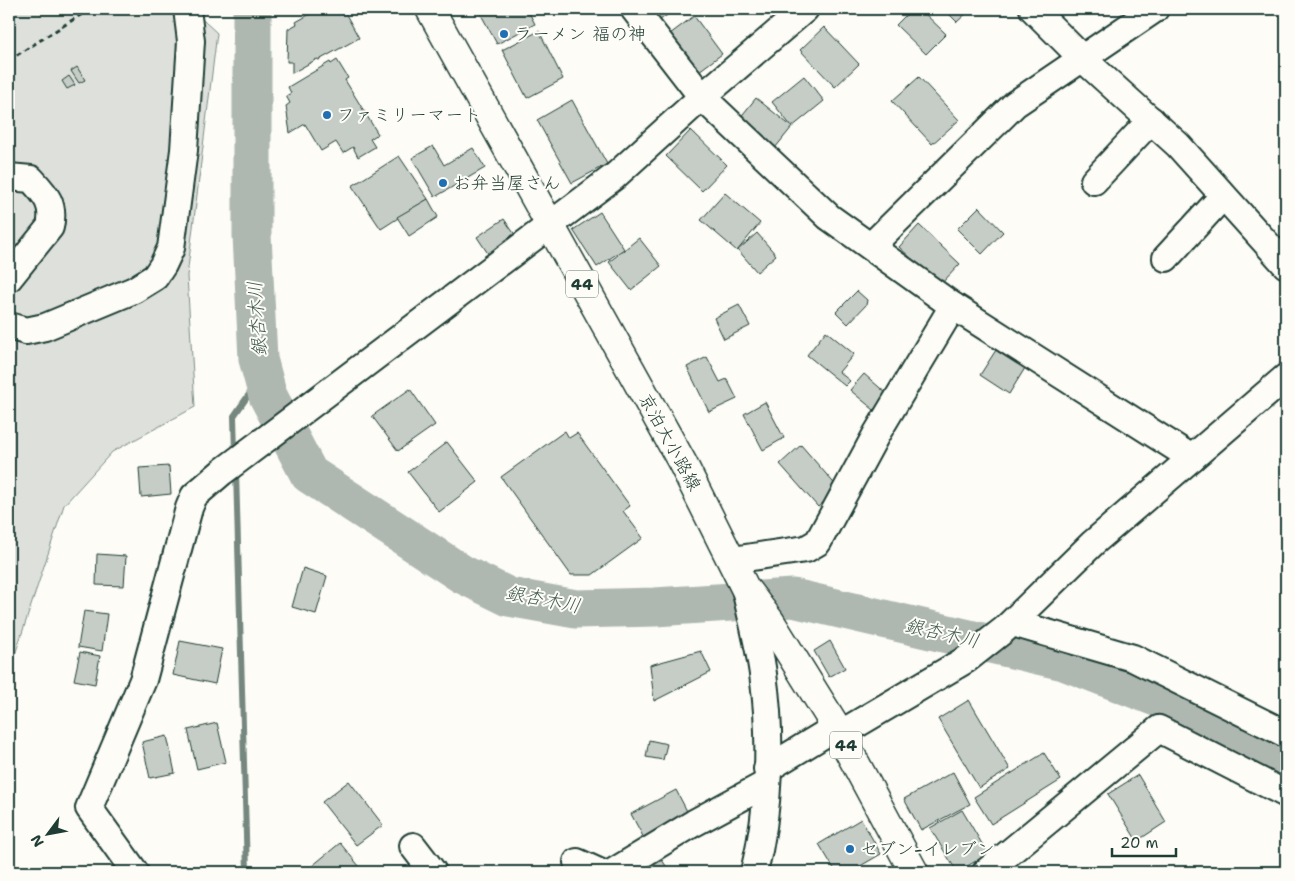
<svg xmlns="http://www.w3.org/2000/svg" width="1295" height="881" font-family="'Shantell Sans','Klee One',sans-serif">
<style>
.green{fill:#dde0db;stroke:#7e8e88}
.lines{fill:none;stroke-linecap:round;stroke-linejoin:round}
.stream{stroke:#75877f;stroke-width:6}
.river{stroke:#aeb8b1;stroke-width:39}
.building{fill:#c6cdc7;stroke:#1f3d34}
.minor-casing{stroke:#1f3d34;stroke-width:30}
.major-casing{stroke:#1f3d34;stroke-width:31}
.path{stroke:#1f3d34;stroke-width:3;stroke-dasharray:5 4;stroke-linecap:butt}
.minor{stroke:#fdfcf7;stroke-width:26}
.major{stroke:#fdfcf7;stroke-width:28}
.poi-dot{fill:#1f6fb2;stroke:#fdfcf7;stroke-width:2}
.labels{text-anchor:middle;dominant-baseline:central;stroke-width:4;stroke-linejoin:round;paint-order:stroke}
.shield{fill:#fdfcf7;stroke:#62766e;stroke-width:1}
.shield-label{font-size:16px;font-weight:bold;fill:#1f3d34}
.poi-label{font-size:18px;fill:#1f3d34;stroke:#fdfcf7;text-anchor:start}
.street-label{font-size:18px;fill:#1f3d34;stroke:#fdfcf7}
.water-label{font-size:19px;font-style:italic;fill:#435c53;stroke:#fdfcf7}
</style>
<rect width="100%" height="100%" fill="#fdfcf7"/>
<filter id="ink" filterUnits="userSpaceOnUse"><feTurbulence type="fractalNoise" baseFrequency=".02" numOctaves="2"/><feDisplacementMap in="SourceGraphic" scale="10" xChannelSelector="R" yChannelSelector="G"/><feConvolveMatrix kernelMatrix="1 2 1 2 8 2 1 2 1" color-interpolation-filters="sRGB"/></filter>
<g filter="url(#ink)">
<path class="green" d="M 9,9 L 191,9 L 217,33 L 187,276 L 195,407 L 112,452 L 64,505 L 9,673 Z"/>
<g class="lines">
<g class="stream">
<path d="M 235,454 L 234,416 L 261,377 L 258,359"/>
<path d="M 236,471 L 247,872"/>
</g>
<path class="river" d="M 252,9 L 252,235 L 258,359 L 268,396 L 309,474 L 462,574 L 509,597 L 576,609 L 655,607 L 793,598 L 1064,661 L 1192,711 L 1286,764"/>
</g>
<g class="building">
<path d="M 319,9 L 343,9 L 359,38 L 319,60 L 317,59 L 292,73 L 292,62 L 287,62 L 288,29 L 297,24 L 296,22 Z"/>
<path d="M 478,9 L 527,9 L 535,24 L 497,44 Z"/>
<path d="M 652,9 L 676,9 L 660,20 Z"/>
<path d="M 912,9 L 920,9 L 946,34 L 926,54 L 896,25 Z"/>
<path d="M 944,9 L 971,9 L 957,22 Z"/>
<path d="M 694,16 L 722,54 L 695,74 L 666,37 Z"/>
<path d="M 824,27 L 859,64 L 835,87 L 800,50 Z"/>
<path d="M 539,31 L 563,79 L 527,98 L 502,50 Z"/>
<path d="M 337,60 L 348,78 L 345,80 L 378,134 L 370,139 L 375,147 L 358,157 L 353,147 L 343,153 L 336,142 L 321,151 L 305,124 L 290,133 L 286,106 L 290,103 L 286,96 L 291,93 L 288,87 L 330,62 L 331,64 Z"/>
<path d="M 77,67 L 85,80 L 79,83 L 71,71 Z"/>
<path d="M 69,76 L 75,85 L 67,89 L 62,81 Z"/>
<path d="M 804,76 L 824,101 L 792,127 L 772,102 Z"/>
<path d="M 919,77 L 959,120 L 932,144 L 892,101 Z"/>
<path d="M 756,98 L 792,127 L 771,153 L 735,124 Z"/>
<path d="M 572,100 L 607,164 L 572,183 L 537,120 Z"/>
<path d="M 691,130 L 727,165 L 702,191 L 666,156 Z"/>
<path d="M 433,146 L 444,165 L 473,148 L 485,168 L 435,197 L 412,158 Z"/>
<path d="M 399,156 L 428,199 L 381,229 L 352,186 Z"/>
<path d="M 725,193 L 760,223 L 737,251 L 701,220 Z"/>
<path d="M 428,199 L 438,217 L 409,236 L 397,217 Z"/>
<path d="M 979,207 L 1003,232 L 982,254 L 957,229 Z"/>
<path d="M 600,212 L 624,249 L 597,267 L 573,230 Z"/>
<path d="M 504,219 L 518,239 L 491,258 L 477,237 Z"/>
<path d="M 919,225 L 960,264 L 940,285 L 899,247 Z"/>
<path d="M 757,233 L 776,255 L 757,272 L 738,250 Z"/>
<path d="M 639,238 L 661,266 L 631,290 L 609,262 Z"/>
<path d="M 857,291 L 867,300 L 866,305 L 848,324 L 836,312 Z"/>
<path d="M 739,305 L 750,326 L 724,339 L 714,318 Z"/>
<path d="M 826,331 L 854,354 L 839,372 L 850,381 L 845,386 L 807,355 Z"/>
<path d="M 996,350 L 1025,368 L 1009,394 L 980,375 Z"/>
<path d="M 707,357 L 720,382 L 727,379 L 737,399 L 709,412 L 687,367 Z"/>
<path d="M 864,374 L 887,394 L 874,410 L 850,390 Z"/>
<path d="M 410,389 L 435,425 L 398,451 L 372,416 Z"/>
<path d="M 765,402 L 784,438 L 763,450 L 744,414 Z"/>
<path d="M 565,431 L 569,438 L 577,433 L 630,506 L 623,511 L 643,538 L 592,575 L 571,575 L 501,477 Z"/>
<path d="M 447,442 L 478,482 L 439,512 L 408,472 Z"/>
<path d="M 801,445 L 839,489 L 818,507 L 780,464 Z"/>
<path d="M 169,466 L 171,494 L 141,497 L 139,468 Z"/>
<path d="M 97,554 L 126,556 L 124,586 L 96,585 Z"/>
<path d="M 303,568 L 327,576 L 316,614 L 292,607 Z"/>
<path d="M 84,611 L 107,614 L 102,651 L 78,647 Z"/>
<path d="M 180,641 L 222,649 L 215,684 L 173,675 Z"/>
<path d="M 830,641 L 845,668 L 829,677 L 814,651 Z"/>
<path d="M 701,651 L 711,672 L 654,701 L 650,665 Z"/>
<path d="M 80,652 L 100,656 L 95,684 L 74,680 Z"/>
<path d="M 969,700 L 1010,769 L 979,788 L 938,719 Z"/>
<path d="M 217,723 L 226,762 L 197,769 L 188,730 Z"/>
<path d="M 167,736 L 175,773 L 150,778 L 142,742 Z"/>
<path d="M 649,740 L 667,744 L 663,760 L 646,757 Z"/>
<path d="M 1044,753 L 1061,780 L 991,824 L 974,797 Z"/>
<path d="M 953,772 L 970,804 L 921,830 L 904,799 Z"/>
<path d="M 1138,775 L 1166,822 L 1137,841 L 1108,794 Z"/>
<path d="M 349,781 L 383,825 L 356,845 L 322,802 Z"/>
<path d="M 676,790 L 689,815 L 646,842 L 631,814 Z"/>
<path d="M 962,810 L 988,854 L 957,872 L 930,828 Z"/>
<path d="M 861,819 L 881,854 L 850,872 L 836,872 L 819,844 Z"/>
<path d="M 340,843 L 364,872 L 307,872 L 306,871 Z"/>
<path d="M 662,860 L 670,872 L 644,872 Z"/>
</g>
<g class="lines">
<g class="minor-casing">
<g id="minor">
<path d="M 634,9 L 702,97 L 829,217 L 953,306 L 1192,458"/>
<path d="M 1033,9 L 1083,59 L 1178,145 L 1286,265"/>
<path d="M 9,177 L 31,179 C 46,195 55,204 50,227 L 9,278"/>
<path d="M 1094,181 L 1151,120"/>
<path d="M 871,246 L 1015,104 L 1155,9"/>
<path d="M 1166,258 L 1223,196"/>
<path d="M 9,326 L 26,331 L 45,327 L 134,290 L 155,277 L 163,265 L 171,248 L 184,150 L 191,41 L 187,9"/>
<path d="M 732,560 L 806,549 L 818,542 L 877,433 L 953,306"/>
<path d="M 745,588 C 751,616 759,645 763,674 C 772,737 770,810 754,872"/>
<path d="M 1013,623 L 1133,658 L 1286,734"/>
<path d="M 840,734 L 967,659 L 1005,629 L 1093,543 L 1286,377"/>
<path d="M 767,769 L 836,727"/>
<path d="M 413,846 L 433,872"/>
<path d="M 577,862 L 599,872"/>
<path d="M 135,872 L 89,808 L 143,680 L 189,508 L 194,496 L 222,472 L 615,176 L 702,97 L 805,9"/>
<path d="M 613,872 L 694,823 L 766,784"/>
<path d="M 986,872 L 1159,729 L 1286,794"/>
</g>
</g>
<g class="major-casing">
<path id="major" d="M 430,9 L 682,462 L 745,588 L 770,621 L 836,727 L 914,872"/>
</g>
<path class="path" d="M 9,60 L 90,9"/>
<use href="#minor" class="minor"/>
<use href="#major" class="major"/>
</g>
</g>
<g class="poi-dot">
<circle cx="504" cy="34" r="5"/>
<circle cx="327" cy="115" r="5"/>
<circle cx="443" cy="183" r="5"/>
<circle cx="850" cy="849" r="5"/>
</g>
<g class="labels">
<g class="shield">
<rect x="566" y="270.5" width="32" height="27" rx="4"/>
<rect x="830" y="731.5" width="32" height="27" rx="4"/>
</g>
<g class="shield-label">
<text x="582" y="284">44</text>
<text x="846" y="745">44</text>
</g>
<g class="poi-label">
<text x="514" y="34">ラーメン 福の神</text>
<text x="337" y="115">ファミリーマート</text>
<text x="453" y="183">お弁当屋さん</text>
<text x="860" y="849">セブン-イレブン</text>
</g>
<g class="street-label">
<text transform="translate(670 442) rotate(61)">京泊大小路線</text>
</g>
<g class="water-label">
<text transform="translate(257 319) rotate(-94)">銀杏木川</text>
<text transform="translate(543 599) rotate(11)">銀杏木川</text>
<text transform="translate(942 633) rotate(13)">銀杏木川</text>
</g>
</g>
<rect width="1295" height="881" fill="none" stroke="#fdfcf7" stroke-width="30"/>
<rect x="15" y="15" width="1265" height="851" fill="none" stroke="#1f3d34" stroke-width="2" filter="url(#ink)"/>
<g transform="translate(48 834) rotate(238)" stroke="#fdfcf7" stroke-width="4" paint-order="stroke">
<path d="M0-4L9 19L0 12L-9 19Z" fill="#1f3d34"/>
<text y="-8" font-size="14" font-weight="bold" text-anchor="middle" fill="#1f3d34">N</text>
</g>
<path d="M1112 848v8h64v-8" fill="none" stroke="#1f3d34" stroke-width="2.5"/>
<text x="1120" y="848" font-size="15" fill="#1f3d34" stroke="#fdfcf7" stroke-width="4" paint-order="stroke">20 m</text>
</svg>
